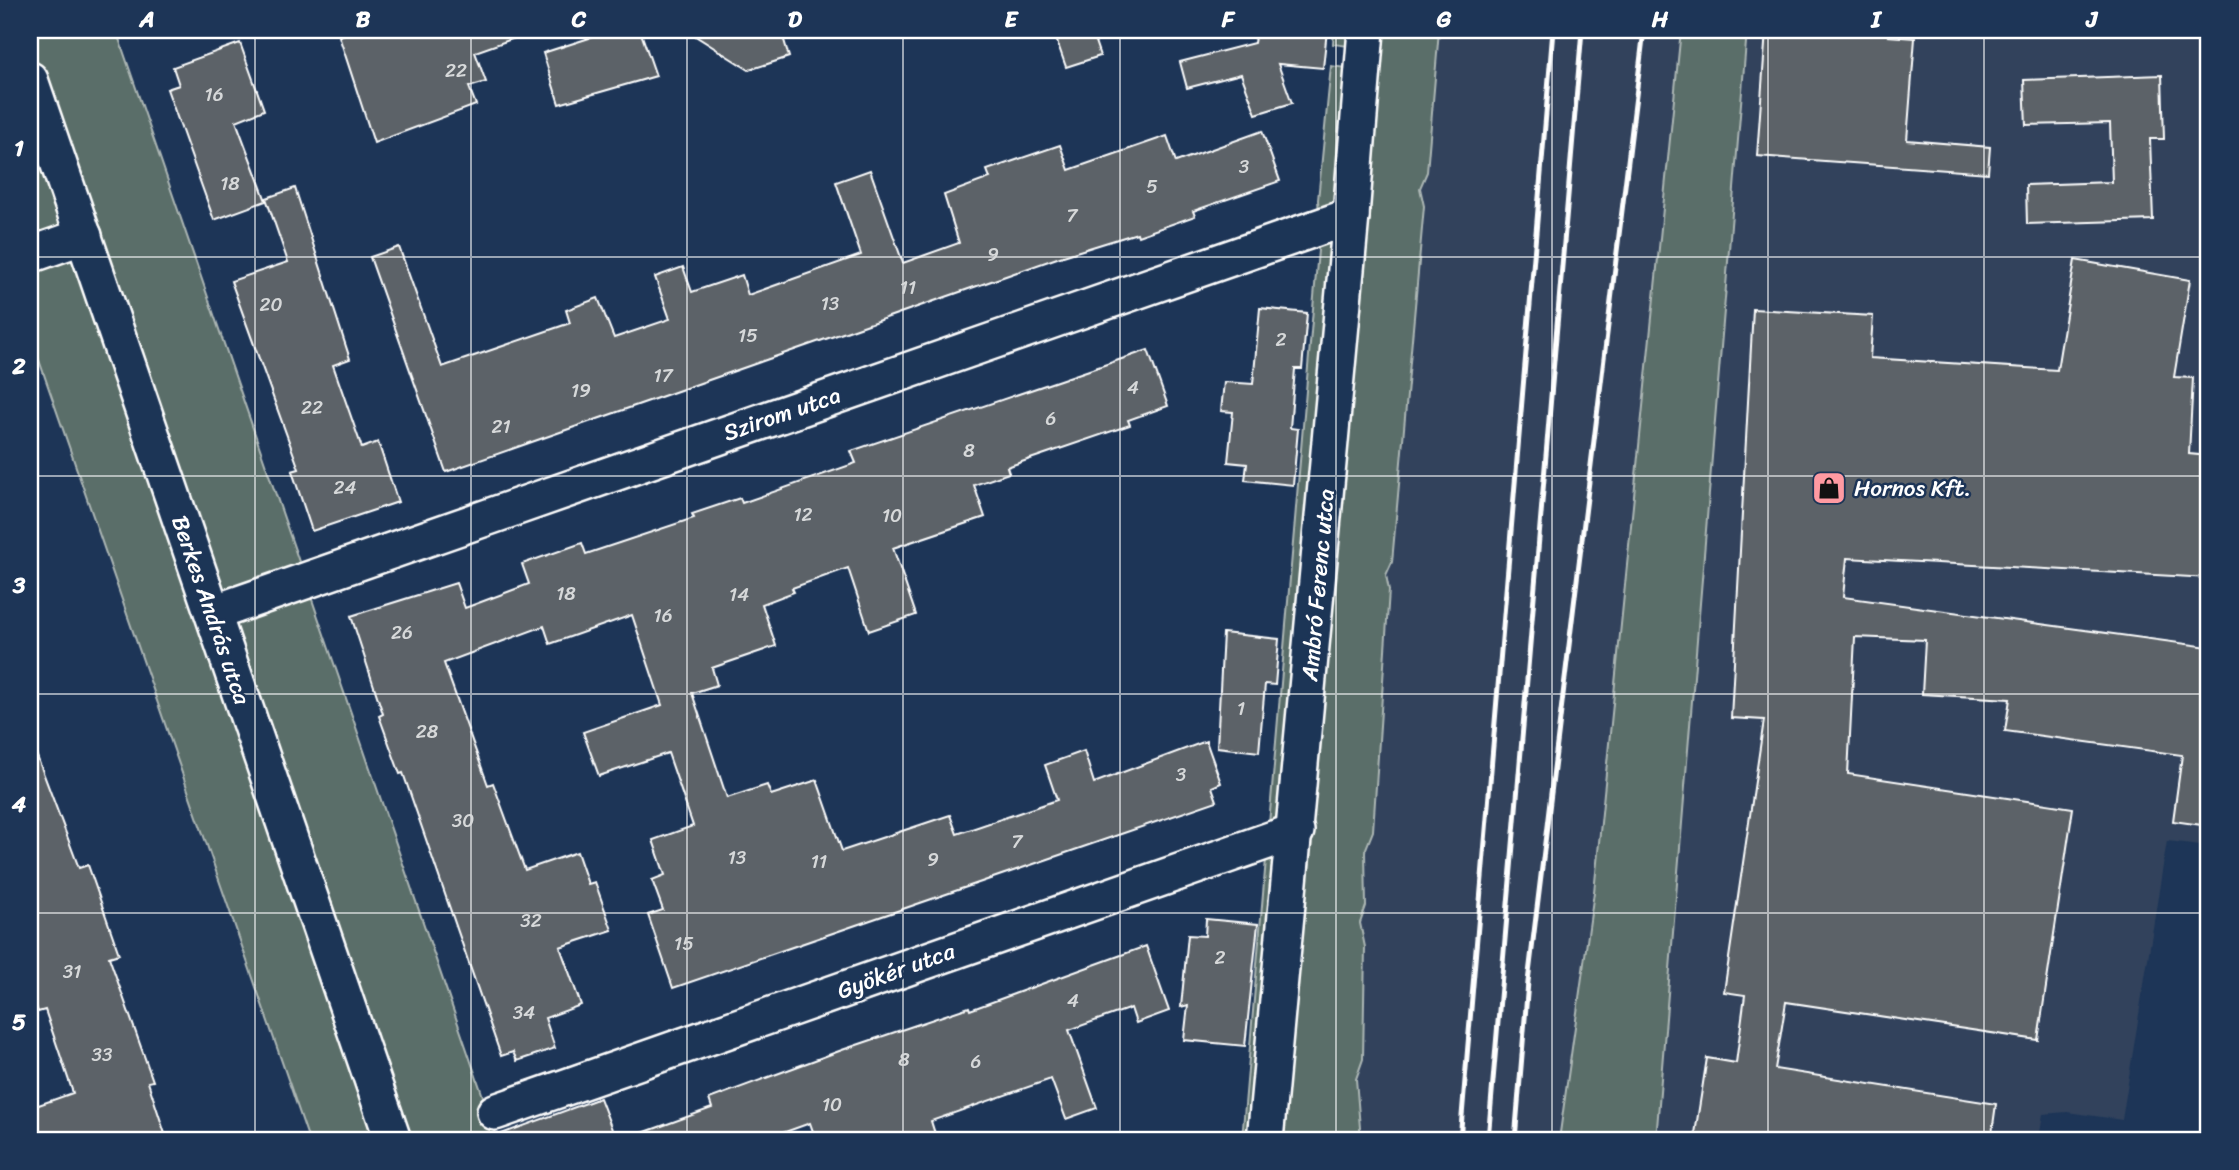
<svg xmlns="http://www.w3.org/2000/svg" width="2239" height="1170" font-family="Sriracha,sans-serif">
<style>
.built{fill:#30425c}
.green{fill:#5a6e69;stroke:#acb6b4;stroke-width:2}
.building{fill:#5b6267;stroke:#fff;stroke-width:2}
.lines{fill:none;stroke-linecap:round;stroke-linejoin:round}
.minor-casing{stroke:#fff;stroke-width:40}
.minor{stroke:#1d3557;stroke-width:35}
.rail{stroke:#fff;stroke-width:5}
.grid{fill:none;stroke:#fff;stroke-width:2;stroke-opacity:0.55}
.labels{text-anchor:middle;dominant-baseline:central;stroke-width:5;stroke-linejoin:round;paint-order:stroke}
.number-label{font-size:19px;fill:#d6d8d9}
.street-label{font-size:23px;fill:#fff;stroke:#1d3557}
.poi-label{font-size:23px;fill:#fff;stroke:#1d3557;text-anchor:start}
.neatline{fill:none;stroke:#fff;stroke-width:2.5}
.grid-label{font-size:23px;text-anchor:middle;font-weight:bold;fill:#fff}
</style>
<rect width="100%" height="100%" fill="#1d3557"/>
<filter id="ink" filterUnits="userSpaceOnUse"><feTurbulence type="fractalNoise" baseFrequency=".0143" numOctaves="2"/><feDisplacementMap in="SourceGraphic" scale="14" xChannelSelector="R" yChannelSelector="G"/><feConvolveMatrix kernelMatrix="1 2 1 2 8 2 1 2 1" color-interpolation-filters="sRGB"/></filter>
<g filter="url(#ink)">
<path class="built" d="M 1439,30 L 2209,30 L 2209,846 L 2167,841 L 2122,1120 L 2067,1112 L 2043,1114 L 2039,1140 L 1361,1140 L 1356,1079 L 1363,1059 L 1365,947 L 1360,923 L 1366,906 L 1365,851 L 1373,831 L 1389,590 L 1386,575 L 1392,562 L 1424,206 L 1420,188 L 1427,172 Z"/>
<g class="green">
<path d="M 30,30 L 116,30 L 498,1140 L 309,1140 L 30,334 Z"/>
<path d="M 1334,30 L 1439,30 L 1427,172 L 1420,188 L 1424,206 L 1392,562 L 1386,575 L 1389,590 L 1373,831 L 1365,851 L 1366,906 L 1360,923 L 1365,947 L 1363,1059 L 1356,1079 L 1361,1140 L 1242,1140 L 1320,227 L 1318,200 L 1331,66 L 1362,70 L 1364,48 L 1333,44 Z"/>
<path d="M 1681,30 L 1747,30 L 1656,1140 L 1559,1140 L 1594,892 Z"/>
</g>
<g class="building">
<path d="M 356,30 L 525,30 L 526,34 L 475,52 L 486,82 L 469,87 L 476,105 L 374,143 L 339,36 Z"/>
<path d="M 614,30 L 640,30 L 656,76 L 559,104 L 543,53 Z"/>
<path d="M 686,30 L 781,30 L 789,57 L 749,70 Z"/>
<path d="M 1053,30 L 1091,30 L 1100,56 L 1066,67 Z"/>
<path d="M 1256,30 L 1327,30 L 1323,68 L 1278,64 L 1292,103 L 1256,114 L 1241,74 L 1187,88 L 1180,62 L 1254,43 Z"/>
<path d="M 1766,30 L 1889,30 L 1888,36 L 1915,38 L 1907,140 L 1990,147 L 1988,173 L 1757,156 Z"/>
<path d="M 240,43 L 264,110 L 236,121 L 266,201 L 214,220 L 167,89 L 179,85 L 173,67 Z"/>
<path d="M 2162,75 L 2164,139 L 2150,139 L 2153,220 L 2027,224 L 2026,185 L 2112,182 L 2110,123 L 2026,125 L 2024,80 Z"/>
<path d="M 1262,131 L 1280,181 L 1193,211 L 1195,216 L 1138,236 L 1137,233 L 1060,257 L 446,472 L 370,257 L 399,247 L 442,367 L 570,323 L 566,310 L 598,298 L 614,338 L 670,319 L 655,277 L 683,267 L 692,292 L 742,275 L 748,295 L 861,255 L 836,182 L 870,170 L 903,263 L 959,243 L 944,195 L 990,178 L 987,170 L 1060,145 L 1069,170 L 1167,136 L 1176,162 Z"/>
<path d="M 295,188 L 350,359 L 333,365 L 362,448 L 378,442 L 398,502 L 312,531 L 292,471 L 299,469 L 231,281 L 288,262 L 266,198 Z"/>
<path d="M 2075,260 L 2190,280 L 2174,377 L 2193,378 L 2189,454 L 2209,456 L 2209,578 L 1847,558 L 1843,597 L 2209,647 L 2209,826 L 2173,821 L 2182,755 L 2005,731 L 2010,699 L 1922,694 L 1925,640 L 1855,637 L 1848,774 L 2073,808 L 2038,1040 L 1786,1002 L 1775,1069 L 1996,1104 L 1991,1140 L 1694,1140 L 1707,1058 L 1736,1063 L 1745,995 L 1724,992 L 1764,720 L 1731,718 L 1753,309 L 1873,316 L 1870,358 L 2057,370 Z"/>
<path d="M 1260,308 L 1307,313 L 1302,369 L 1295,369 L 1290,428 L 1298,429 L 1293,485 L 1245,480 L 1247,464 L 1228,462 L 1233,412 L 1221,411 L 1224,382 L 1253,384 Z"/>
<path d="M 1148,350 L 1168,406 L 1128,420 L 1130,425 L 1007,467 L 1009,473 L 974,485 L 985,517 L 893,548 L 916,615 L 869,631 L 848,568 L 792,588 L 794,592 L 762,604 L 776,646 L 712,668 L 717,685 L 692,693 L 727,798 L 767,785 L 771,795 L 817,780 L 842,851 L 950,815 L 957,834 L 1057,800 L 1045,765 L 1084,751 L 1094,783 L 1206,741 L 1221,783 L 1212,787 L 1217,801 L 673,988 L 648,915 L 663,910 L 652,880 L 665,875 L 653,840 L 693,826 L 668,753 L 599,776 L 583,732 L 662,705 L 632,615 L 550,644 L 544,626 L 444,663 L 488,785 L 493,783 L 525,870 L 577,852 L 588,884 L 595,882 L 612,930 L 560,947 L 581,1005 L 545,1018 L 555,1048 L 517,1061 L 513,1052 L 501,1056 L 403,773 L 400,774 L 379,716 L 383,714 L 351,616 L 456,583 L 465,608 L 529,584 L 522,564 L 582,543 L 586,554 L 694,518 L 692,514 L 740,498 L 742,503 L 856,463 L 851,451 Z"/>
<path d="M 1223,633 L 1279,639 L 1275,685 L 1265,684 L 1259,752 L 1217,747 Z"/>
<path d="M 35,751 L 79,868 L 88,865 L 119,954 L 109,957 L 153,1081 L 148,1082 L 167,1140 L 30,1140 L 30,1108 L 73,1093 L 45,1010 L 38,1012 L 30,990 L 30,752 Z"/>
<path d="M 1206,919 L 1258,924 L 1245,1046 L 1184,1040 L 1188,1005 L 1181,1007 L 1188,935 L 1205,936 Z"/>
<path d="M 1146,946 L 1169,1011 L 1136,1023 L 1131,1008 L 1069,1030 L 1097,1108 L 1066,1119 L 1051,1079 L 931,1121 L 937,1140 L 816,1140 L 810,1123 L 763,1140 L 635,1140 L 634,1136 L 712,1108 L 709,1099 L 842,1050 L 969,1007 L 970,1010 Z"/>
<path d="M 600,1098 L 616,1140 L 494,1140 L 493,1137 Z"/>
</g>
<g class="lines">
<g class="minor-casing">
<g id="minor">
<path d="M 30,80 L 393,1140"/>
<path d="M 30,255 L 84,236"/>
<path d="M 213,613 L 1351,216"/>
<path d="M 495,1112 L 1296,831"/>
<path d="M 1265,1140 L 1351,216 L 1366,30"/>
</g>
</g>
<use href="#minor" class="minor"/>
<g class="rail">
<path d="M 1460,1140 L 1553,30"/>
<path d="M 1488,1140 L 1582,30"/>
<path d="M 1515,1140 L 1528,982 L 1644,30"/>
</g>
</g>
</g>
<path class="grid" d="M 255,30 L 255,1140M 471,30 L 471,1140M 687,30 L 687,1140M 903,30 L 903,1140M 1120,30 L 1120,1140M 1336,30 L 1336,1140M 1552,30 L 1552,1140M 1768,30 L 1768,1140M 1984,30 L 1984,1140M 30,257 L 2209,257M 30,476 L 2209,476M 30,694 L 2209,694M 30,913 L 2209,913"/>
<defs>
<g id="shop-square" transform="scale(1.75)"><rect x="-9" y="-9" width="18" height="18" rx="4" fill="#ff9aa2" stroke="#1d3557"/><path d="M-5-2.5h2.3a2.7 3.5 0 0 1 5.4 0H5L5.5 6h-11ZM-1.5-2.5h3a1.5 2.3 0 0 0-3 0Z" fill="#111"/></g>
</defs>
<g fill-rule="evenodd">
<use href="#shop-square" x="1829" y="488"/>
</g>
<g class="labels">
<g class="number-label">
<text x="456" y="70">22</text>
<text x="214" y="94">16</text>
<text x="1244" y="166">3</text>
<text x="230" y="183">18</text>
<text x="1152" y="186">5</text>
<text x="1072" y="215">7</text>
<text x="993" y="254">9</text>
<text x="908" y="287">11</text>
<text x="830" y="303">13</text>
<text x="271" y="304">20</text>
<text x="748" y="335">15</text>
<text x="1281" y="339">2</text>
<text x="663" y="375">17</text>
<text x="1133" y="387">4</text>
<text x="581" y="390">19</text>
<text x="312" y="407">22</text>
<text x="1051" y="418">6</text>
<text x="501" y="426">21</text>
<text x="969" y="450">8</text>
<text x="345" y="487">24</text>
<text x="803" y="514">12</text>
<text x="892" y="515">10</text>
<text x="566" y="593">18</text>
<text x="739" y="594">14</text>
<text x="663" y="615">16</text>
<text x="402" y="632">26</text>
<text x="1241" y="708">1</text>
<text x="427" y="731">28</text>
<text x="1181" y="774">3</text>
<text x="463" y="820">30</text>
<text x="1017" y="841">7</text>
<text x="737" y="857">13</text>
<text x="933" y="859">9</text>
<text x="819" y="861">11</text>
<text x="531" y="920">32</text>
<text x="684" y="943">15</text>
<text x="1220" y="957">2</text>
<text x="72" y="971">31</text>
<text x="1073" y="1000">4</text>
<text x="524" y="1012">34</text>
<text x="102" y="1054">33</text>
<text x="904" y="1059">8</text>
<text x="976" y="1061">6</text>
<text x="832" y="1104">10</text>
</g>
<g class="street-label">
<text transform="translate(782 414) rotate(-19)">Szirom utca</text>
<text transform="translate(1318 585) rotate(-85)">Ambró Ferenc utca</text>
<text transform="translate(211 610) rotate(71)">Berkes András utca</text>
<text transform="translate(896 971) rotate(-20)">Gyökér utca</text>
</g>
<g class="poi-label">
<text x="1854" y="488">Hornos Kft.</text>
</g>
</g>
<rect width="2239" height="1170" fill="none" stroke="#1d3557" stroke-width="77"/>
<rect x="38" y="38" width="2162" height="1094" class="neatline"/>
<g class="grid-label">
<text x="147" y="27">A</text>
<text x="363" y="27">B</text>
<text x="579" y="27">C</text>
<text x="795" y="27">D</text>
<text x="1011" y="27">E</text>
<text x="1228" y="27">F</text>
<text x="1444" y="27">G</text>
<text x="1660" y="27">H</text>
<text x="1876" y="27">I</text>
<text x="2092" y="27">J</text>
<text x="19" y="156">1</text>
<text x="19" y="374">2</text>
<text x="19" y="593">3</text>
<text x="19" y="812">4</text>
<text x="19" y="1030">5</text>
</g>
</svg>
